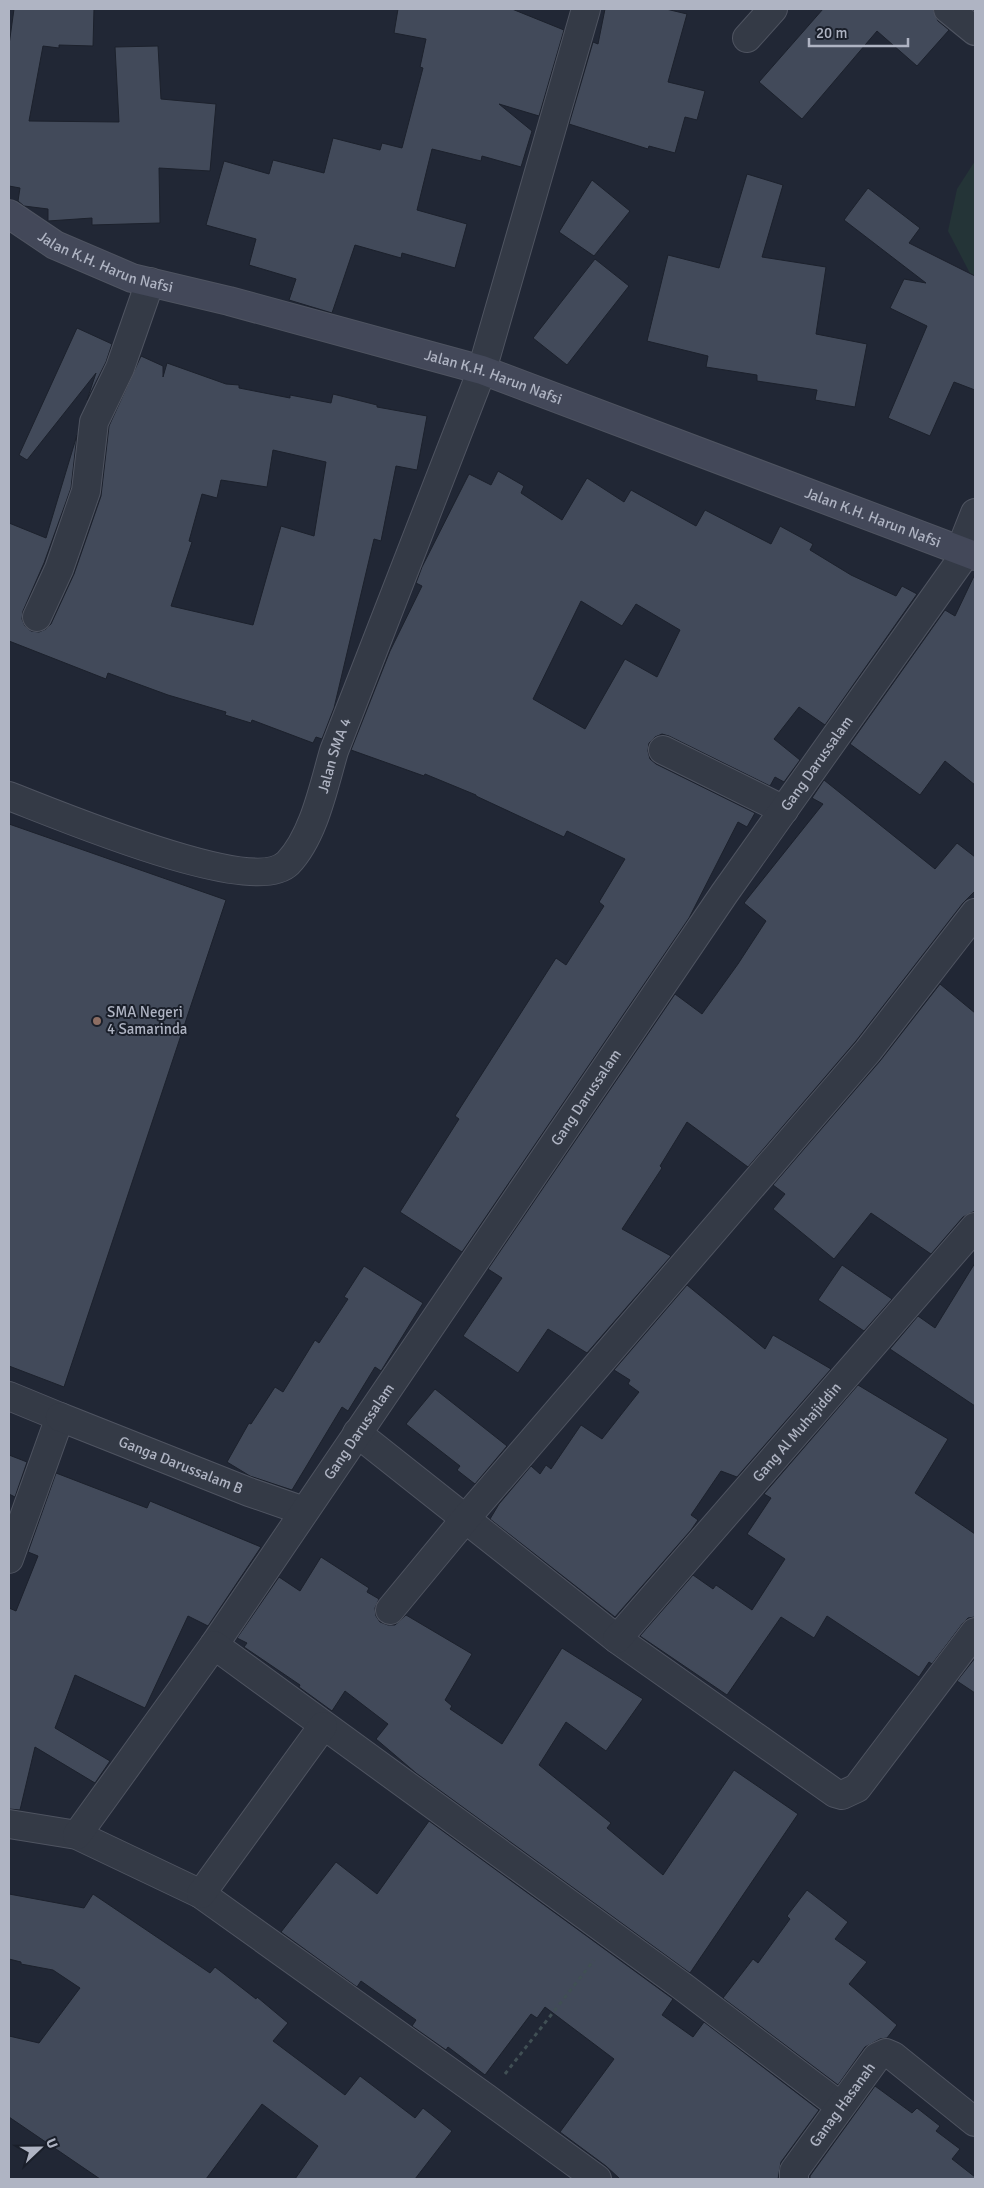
<svg xmlns="http://www.w3.org/2000/svg" width="984" height="2188" font-family="Signika,sans-serif">
<style>
.green{fill:#243437}
.building{fill:#424a5a;stroke:#1c212c;fill-rule:evenodd}
.lines{fill:none;stroke-linecap:round;stroke-linejoin:round}
.minor-casing{stroke:#4f5461;stroke-width:30}
.secondary-casing{stroke:#4f5461;stroke-width:30}
.path{stroke:#404f54;stroke-width:3;stroke-dasharray:4 4;stroke-linecap:butt}
.minor{stroke:#343a46;stroke-width:28}
.secondary{stroke:#434859;stroke-width:28}
.education-dot{fill:#8d6e63;stroke:#1a1f2a;stroke-width:2}
.labels{text-anchor:middle;dominant-baseline:central;stroke-width:4;stroke-linejoin:round;paint-order:stroke}
.street-label{font-size:15px;fill:#afb4c3;stroke:#1a1f2a}
.poi-label{font-size:15px;fill:#afb4c3;stroke:#1a1f2a;text-anchor:start}
</style>
<rect width="100%" height="100%" fill="#212735"/>
<path class="green" d="M 975,161 L 975,283 L 948,231 L 957,189 Z"/>
<g class="building">
<path d="M 14,9 L 94,9 L 93,46 L 59,45 L 59,48 L 43,46 L 29,121 L 119,122 L 115,47 L 158,46 L 161,99 L 216,104 L 210,171 L 159,168 L 160,223 L 92,225 L 92,218 L 48,221 L 48,209 L 24,206 L 18,201 L 20,188 L 9,186 L 9,45 Z"/>
<path d="M 398,9 L 512,9 L 564,30 L 539,116 L 499,104 L 532,131 L 521,167 L 482,156 L 481,161 L 432,149 L 417,210 L 467,224 L 455,268 L 402,253 L 401,258 L 355,245 L 332,313 L 289,300 L 296,279 L 249,265 L 256,239 L 206,225 L 224,161 L 269,174 L 273,160 L 324,173 L 333,138 L 380,150 L 382,143 L 402,148 L 423,68 L 420,67 L 426,39 L 394,33 Z"/>
<path d="M 605,9 L 666,9 L 687,14 L 668,82 L 705,91 L 697,120 L 685,117 L 675,153 L 649,146 L 648,149 L 569,124 L 593,42 L 598,44 Z"/>
<path d="M 823,9 L 933,9 L 938,21 L 949,30 L 917,66 L 877,31 L 802,119 L 759,82 Z"/>
<path d="M 747,174 L 783,185 L 762,257 L 826,267 L 816,334 L 867,344 L 855,407 L 815,400 L 817,390 L 757,381 L 757,375 L 706,367 L 708,356 L 647,341 L 668,255 L 719,268 Z"/>
<path d="M 592,180 L 630,211 L 594,256 L 559,232 Z"/>
<path d="M 868,188 L 920,228 L 909,243 L 975,276 L 975,390 L 954,382 L 930,436 L 888,418 L 927,326 L 890,308 L 904,279 L 926,283 L 844,220 Z"/>
<path d="M 595,259 L 629,286 L 567,365 L 533,338 Z"/>
<path d="M 77,328 L 112,344 L 106,362 L 87,400 L 96,373 L 27,460 L 19,455 Z"/>
<path d="M 141,356 L 163,366 L 163,377 L 167,363 L 226,384 L 239,385 L 239,388 L 290,398 L 290,395 L 331,403 L 333,394 L 377,405 L 377,407 L 427,416 L 417,470 L 396,466 L 381,541 L 374,539 L 334,708 L 322,739 L 316,737 L 313,743 L 252,720 L 251,723 L 225,715 L 226,712 L 168,695 L 108,673 L 106,679 L 9,641 L 9,523 L 46,538 L 77,435 L 71,488 L 44,563 L 23,611 L 22,619 L 25,626 L 31,631 L 39,632 L 46,629 L 51,624 L 74,574 L 101,496 L 109,426 ZM 273,450 L 326,462 L 314,536 L 281,526 L 253,625 L 171,606 L 192,542 L 189,541 L 202,494 L 217,498 L 221,480 L 267,487 Z"/>
<path d="M 498,471 L 524,486 L 521,493 L 562,520 L 587,478 L 624,502 L 631,490 L 696,526 L 705,510 L 771,544 L 780,526 L 813,544 L 810,550 L 851,575 L 896,596 L 902,586 L 917,594 L 825,725 L 799,707 L 774,739 L 800,760 L 784,782 L 775,777 L 770,786 L 669,736 L 662,734 L 655,737 L 649,743 L 648,751 L 650,759 L 656,764 L 755,813 L 747,827 L 738,822 L 689,918 L 462,1252 L 400,1212 L 459,1119 L 455,1116 L 556,958 L 566,965 L 604,906 L 599,902 L 625,859 L 567,831 L 564,837 L 476,796 L 476,795 L 425,774 L 424,776 L 351,750 L 390,651 L 422,586 L 416,583 L 422,567 L 469,474 L 491,485 ZM 581,601 L 622,626 L 636,604 L 680,630 L 657,677 L 625,659 L 585,729 L 533,699 Z"/>
<path d="M 975,574 L 975,785 L 945,761 L 920,795 L 850,744 L 945,610 L 955,616 Z"/>
<path d="M 824,780 L 935,869 L 957,843 L 975,857 L 975,891 L 963,903 L 856,1041 L 748,1167 L 687,1122 L 660,1166 L 662,1168 L 622,1229 L 671,1256 L 587,1353 L 548,1329 L 518,1373 L 463,1336 L 502,1278 L 488,1269 L 675,994 L 702,1014 L 738,964 L 766,921 L 744,903 L 823,804 L 812,798 Z"/>
<path d="M 9,824 L 226,900 L 64,1387 L 9,1366 Z"/>
<path d="M 940,984 L 975,1013 L 975,1211 L 963,1217 L 931,1254 L 871,1213 L 834,1259 L 773,1209 L 785,1194 L 773,1185 L 880,1061 Z"/>
<path d="M 975,1263 L 975,1406 L 890,1349 L 918,1316 L 935,1328 Z"/>
<path d="M 842,1265 L 892,1299 L 864,1331 L 818,1300 Z"/>
<path d="M 364,1266 L 423,1303 L 381,1371 L 375,1367 L 348,1411 L 342,1407 L 292,1490 L 250,1476 L 227,1462 L 249,1423 L 251,1424 L 275,1387 L 283,1392 L 315,1340 L 319,1343 L 348,1299 L 344,1297 Z"/>
<path d="M 687,1285 L 765,1349 L 773,1335 L 831,1369 L 737,1477 L 721,1471 L 691,1515 L 698,1520 L 691,1530 L 615,1617 L 490,1519 L 499,1504 L 531,1466 L 540,1474 L 546,1465 L 551,1469 L 581,1425 L 602,1439 L 639,1392 L 628,1384 L 630,1380 L 614,1370 Z"/>
<path d="M 858,1385 L 948,1439 L 915,1493 L 975,1534 L 975,1617 L 968,1618 L 963,1623 L 932,1664 L 929,1662 L 919,1677 L 827,1616 L 814,1638 L 781,1617 L 727,1695 L 640,1636 L 693,1575 L 713,1589 L 716,1585 L 752,1610 L 785,1559 L 747,1534 L 771,1498 L 764,1494 Z"/>
<path d="M 435,1389 L 507,1446 L 475,1484 L 457,1470 L 460,1466 L 406,1424 Z"/>
<path d="M 9,1455 L 27,1462 L 15,1497 L 9,1494 Z"/>
<path d="M 56,1473 L 147,1508 L 150,1501 L 261,1547 L 208,1626 L 188,1616 L 145,1708 L 75,1675 L 55,1728 L 110,1761 L 95,1783 L 35,1747 L 20,1810 L 9,1809 L 9,1608 L 16,1611 L 38,1556 L 28,1552 Z"/>
<path d="M 321,1557 L 369,1588 L 367,1592 L 379,1599 L 375,1608 L 376,1616 L 380,1622 L 388,1625 L 395,1625 L 406,1615 L 472,1654 L 445,1700 L 452,1706 L 450,1709 L 502,1744 L 562,1648 L 643,1699 L 606,1751 L 566,1722 L 539,1765 L 611,1823 L 607,1828 L 663,1875 L 734,1770 L 798,1814 L 690,1973 L 416,1773 L 376,1739 L 388,1724 L 345,1691 L 332,1711 L 299,1687 L 300,1685 L 244,1647 L 247,1643 L 237,1638 L 279,1577 L 300,1591 Z"/>
<path d="M 975,1658 L 975,1693 L 957,1681 Z"/>
<path d="M 429,1821 L 673,1999 L 662,2015 L 693,2037 L 704,2022 L 819,2110 L 781,2162 L 778,2179 L 620,2179 L 606,2166 L 560,2132 L 614,2059 L 545,2007 L 537,2018 L 531,2014 L 485,2075 L 448,2047 L 446,2050 L 412,2026 L 416,2020 L 361,1981 L 357,1987 L 281,1932 L 336,1862 L 377,1894 Z"/>
<path d="M 807,1890 L 848,1922 L 835,1939 L 867,1962 L 849,1984 L 897,2025 L 887,2038 L 880,2039 L 865,2047 L 838,2085 L 723,1998 L 753,1959 L 758,1963 L 790,1919 L 787,1916 Z"/>
<path d="M 9,1894 L 84,1908 L 93,1894 L 210,1973 L 215,1967 L 256,1999 L 257,1997 L 288,2023 L 273,2041 L 345,2095 L 360,2076 L 415,2118 L 423,2108 L 452,2131 L 415,2179 L 295,2179 L 318,2146 L 262,2104 L 206,2179 L 100,2179 L 9,2117 L 9,2036 L 39,2043 L 80,1988 L 53,1970 L 21,1964 L 21,1962 L 9,1959 Z"/>
<path d="M 875,2086 L 912,2113 L 917,2108 L 940,2126 L 936,2131 L 960,2149 L 952,2159 L 975,2177 L 975,2179 L 810,2179 L 810,2176 Z"/>
</g>
<g class="lines">
<g class="minor-casing">
<g id="minor">
<path d="M 948,9 L 975,31"/>
<path d="M 747,38 L 773,9"/>
<path d="M 960,551 L 975,513"/>
<path d="M 37,617 L 59,569 L 86,491 L 94,422 L 120,368 L 150,282"/>
<path d="M 663,750 L 784,810"/>
<path id="s1" d="M 9,796 C 54,813 253,898 288,863 C 314,836 324,785 334,751 L 482,370 L 586,9"/>
<path d="M 9,1396 L 60,1417 L 9,1559"/>
<path id="s2" d="M 60,1417 L 249,1492 L 304,1511"/>
<path d="M 357,1433 L 617,1639 L 835,1793 L 842,1795 L 857,1788 L 975,1632"/>
<path d="M 390,1610 L 466,1518 L 868,1051 L 975,913"/>
<path id="s3" d="M 617,1639 L 975,1227"/>
<path id="s4" d="M 214,1645 L 724,894 L 966,553"/>
<path d="M 9,1824 L 77,1835 L 201,1894 L 486,2098 L 597,2179"/>
<path d="M 77,1835 L 214,1645 L 682,1986 L 840,2106"/>
<path d="M 201,1894 L 323,1726"/>
<path id="s5" d="M 794,2179 L 794,2171 L 877,2057 L 886,2053 L 893,2056 L 975,2122"/>
</g>
</g>
<g class="secondary-casing">
<g id="secondary">
<path id="s6" d="M 9,214 L 55,245 L 132,278 L 229,301 L 482,370 L 975,556"/>
</g>
</g>
<path class="path" d="M 505,2074 L 594,1960"/>
<use href="#minor" class="minor"/>
<use href="#secondary" class="secondary"/>
</g>
<circle class="education-dot" cx="97" cy="1021" r="5"/>
<g class="labels">
<g class="street-label">
<text stroke="none"><textPath href="#s6" startOffset="109">Jalan K.H. Harun Nafsi</textPath></text>
<text stroke="none"><textPath href="#s6" startOffset="514">Jalan K.H. Harun Nafsi</textPath></text>
<text stroke="none"><textPath href="#s6" startOffset="919">Jalan K.H. Harun Nafsi</textPath></text>
<text stroke="none"><textPath href="#s1" startOffset="411">Jalan SMA 4</textPath></text>
<text stroke="none"><textPath href="#s4" startOffset="1068">Gang Darussalam</textPath></text>
<text stroke="none"><textPath href="#s4" startOffset="662">Gang Darussalam</textPath></text>
<text stroke="none"><textPath href="#s4" startOffset="258">Gang Darussalam</textPath></text>
<text stroke="none"><textPath href="#s3" startOffset="274">Gang Al Muhajiddin</textPath></text>
<text stroke="none"><textPath href="#s2" startOffset="130">Ganga Darussalam B</textPath></text>
<text stroke="none"><textPath href="#s5" startOffset="90">Ganag Hasanah</textPath></text>
</g>
<g class="poi-label">
<text x="107" y="1012">SMA Negeri<tspan x="107" dy="17">4 Samarinda</tspan></text>
</g>
</g>
<rect width="984" height="2188" fill="none" stroke="#afb4c3" stroke-width="20"/>
<g transform="translate(40 2148) rotate(68)" stroke="#1a1f2a" stroke-width="4" paint-order="stroke">
<path d="M0-4L9 19L0 12L-9 19Z" fill="#afb4c3"/>
<text y="-8" font-size="14" font-weight="bold" text-anchor="middle" fill="#afb4c3">U</text>
</g>
<path d="M809 38v8h99v-8" fill="none" stroke="#afb4c3" stroke-width="2.5"/>
<text x="816" y="38" font-size="15" fill="#afb4c3" stroke="#1a1f2a" stroke-width="4" paint-order="stroke">20 m</text>
</svg>
